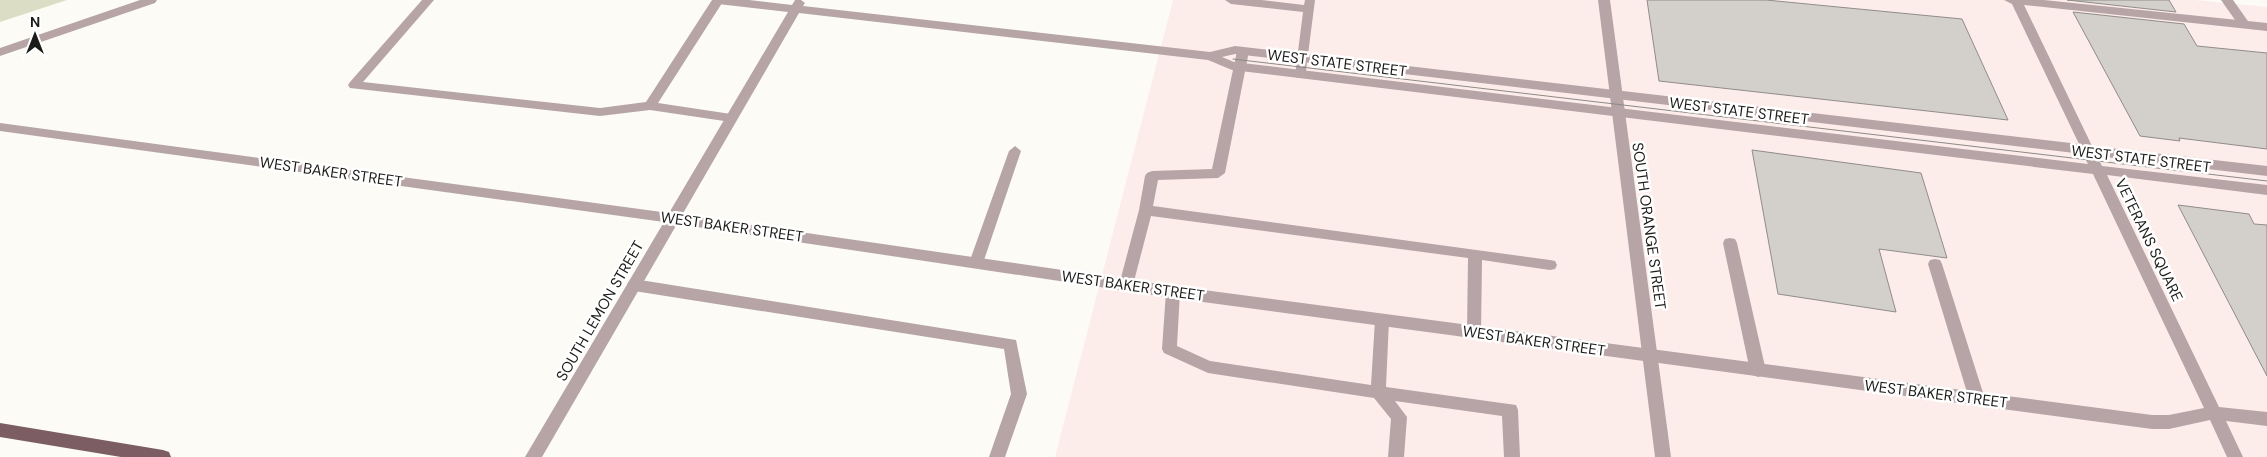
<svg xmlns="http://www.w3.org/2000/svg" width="2267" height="457" font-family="'DM Sans',sans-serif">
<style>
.commercial{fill:#fdedea}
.green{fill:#dbddc5}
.building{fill:#d3cfcb;stroke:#908c88}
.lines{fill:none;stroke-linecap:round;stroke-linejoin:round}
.service{fill:#b6a4a7;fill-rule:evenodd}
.minor{fill:#b6a4a7;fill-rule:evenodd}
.tertiary{fill:#b6a4a7;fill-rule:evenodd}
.primary{fill:#7b5d63;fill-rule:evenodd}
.tram{stroke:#8b8a87;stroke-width:1}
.labels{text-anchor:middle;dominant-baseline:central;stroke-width:5;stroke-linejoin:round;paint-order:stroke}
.street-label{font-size:15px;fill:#1b1b19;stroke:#fff}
</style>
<rect width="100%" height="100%" fill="#fcfbf6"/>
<path class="commercial" d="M 1173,0 L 2195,0 L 2267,7 L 2267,457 L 1055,457 Z"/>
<path class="green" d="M 0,0 L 67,0 L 0,22 Z"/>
<g class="building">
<path d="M 1647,0 L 1766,0 L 1962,19 L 2008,120 L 1659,81 Z"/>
<path d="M 2067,0 L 2169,0 L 2176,12 Z"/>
<path d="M 2073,12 L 2184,24 L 2197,46 L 2267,53 L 2267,149 L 2179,138 L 2180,141 L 2140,136 Z"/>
<path d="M 1752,150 L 1921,173 L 1947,258 L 1879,249 L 1896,312 L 1778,294 Z"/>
<path d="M 2178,205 L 2249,214 L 2254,224 L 2267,225 L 2267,376 Z"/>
</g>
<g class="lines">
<g class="service">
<path d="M 422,0 L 434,0 L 363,82 L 600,108 L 646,102 L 712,0 L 724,0 L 658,103 L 731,114 L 737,118 L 731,122 L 650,110 L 600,116 L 350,88 L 348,85 L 350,82 Z"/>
<path d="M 1225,0 L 1262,0 L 1304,5 L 1305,0 L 1315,0 L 1305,78 L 1297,78 L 1295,75 L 1303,12 L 1231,4 Z"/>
<path d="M 2221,0 L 2233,0 L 2250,24 L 2248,27 L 2240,27 Z"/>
<path d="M 1243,47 L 1249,51 L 1225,173 L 1218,178 L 1158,180 L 1153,206 L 1550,260 L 1555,261 L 1557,265 L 1555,269 L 1550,270 L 1482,260 L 1481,333 L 1479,337 L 1474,339 L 1469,337 L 1467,333 L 1468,258 L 1151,216 L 1133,285 L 1131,289 L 1126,291 L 1121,289 L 1119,285 L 1139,210 L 1145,176 L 1147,173 L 1152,171 L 1212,169 L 1237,51 Z"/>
<path d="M 1015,146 L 1021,151 L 983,263 L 981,267 L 971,267 L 969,263 L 1009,151 Z"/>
<path d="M 1730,238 L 1735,239 L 1737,243 L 1766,371 L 1763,375 L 1758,377 L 1753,375 L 1750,371 L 1723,243 L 1725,239 Z"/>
<path d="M 1935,259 L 1940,260 L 1942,264 L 1985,399 L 1982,404 L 1977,405 L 1972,404 L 1969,399 L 1928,264 L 1930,260 Z"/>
<path d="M 634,279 L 1016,340 L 1027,394 L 1005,457 L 989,457 L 1011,394 L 1004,349 L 634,291 L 629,289 L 627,285 L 629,281 Z"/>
<path d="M 1173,286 L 1178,288 L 1180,292 L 1177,346 L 1210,361 L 1371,385 L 1375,320 L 1377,316 L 1382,314 L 1387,316 L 1389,320 L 1386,387 L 1516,405 L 1518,410 L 1520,457 L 1504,457 L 1502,416 L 1395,401 L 1407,417 L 1404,457 L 1388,457 L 1391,419 L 1374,398 L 1208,373 L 1164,353 L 1162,349 L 1166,292 L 1168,288 Z"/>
</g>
<g class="minor">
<path d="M 140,0 L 157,0 L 155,3 L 0,56 L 0,48 Z"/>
<path d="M 712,0 L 749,0 L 792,5 L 795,0 L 801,0 L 805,3 L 803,6 L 1210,52 L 1235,46 L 2079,144 L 2012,4 L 2004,0 L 2044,0 L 2267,23 L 2267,31 L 2024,5 L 2092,146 L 2267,166 L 2267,176 L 2097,156 L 2102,166 L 2267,185 L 2267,195 L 2107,175 L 2219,407 L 2267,412 L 2267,426 L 2226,421 L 2243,457 L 2227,457 L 2210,420 L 2169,429 L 2152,429 L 1173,298 L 677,224 L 542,457 L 525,457 L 664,222 L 0,131 L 0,123 L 669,213 L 788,12 L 718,4 ZM 799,13 L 1208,60 L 1232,70 L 2093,174 L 2204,408 L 2169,415 L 2152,415 L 1173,286 L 682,215 ZM 1235,54 L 2083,154 L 2088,164 L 1234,62 L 1222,57 Z"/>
</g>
<path class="tertiary" d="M 1598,0 L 1610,0 L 1671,457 L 1655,457 Z"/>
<path class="primary" d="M 0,423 L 163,450 L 169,452 L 171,457 L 121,457 L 0,437 Z"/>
<path class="tram" d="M 1233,59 L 2267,181"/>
</g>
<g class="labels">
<g class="street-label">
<text transform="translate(1337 63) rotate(7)">WEST STATE STREET</text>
<text transform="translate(1739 111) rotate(7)">WEST STATE STREET</text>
<text transform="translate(2141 159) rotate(7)">WEST STATE STREET</text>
<text transform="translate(331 172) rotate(8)">WEST BAKER STREET</text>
<text transform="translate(1649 226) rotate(82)">SOUTH ORANGE STREET</text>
<text transform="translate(732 227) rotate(8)">WEST BAKER STREET</text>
<text transform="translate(2149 240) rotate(64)">VETERANS SQUARE</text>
<text transform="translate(1133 286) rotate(8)">WEST BAKER STREET</text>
<text transform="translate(600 311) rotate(-60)">SOUTH LEMON STREET</text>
<text transform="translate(1534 341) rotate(8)">WEST BAKER STREET</text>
<text transform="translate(1936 394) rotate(7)">WEST BAKER STREET</text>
</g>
</g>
<g transform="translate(35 35)" stroke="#ffffff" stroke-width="4" paint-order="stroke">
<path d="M0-4L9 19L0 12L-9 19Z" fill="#1b1b19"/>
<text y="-8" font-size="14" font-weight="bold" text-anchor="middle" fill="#1b1b19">N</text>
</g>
</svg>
